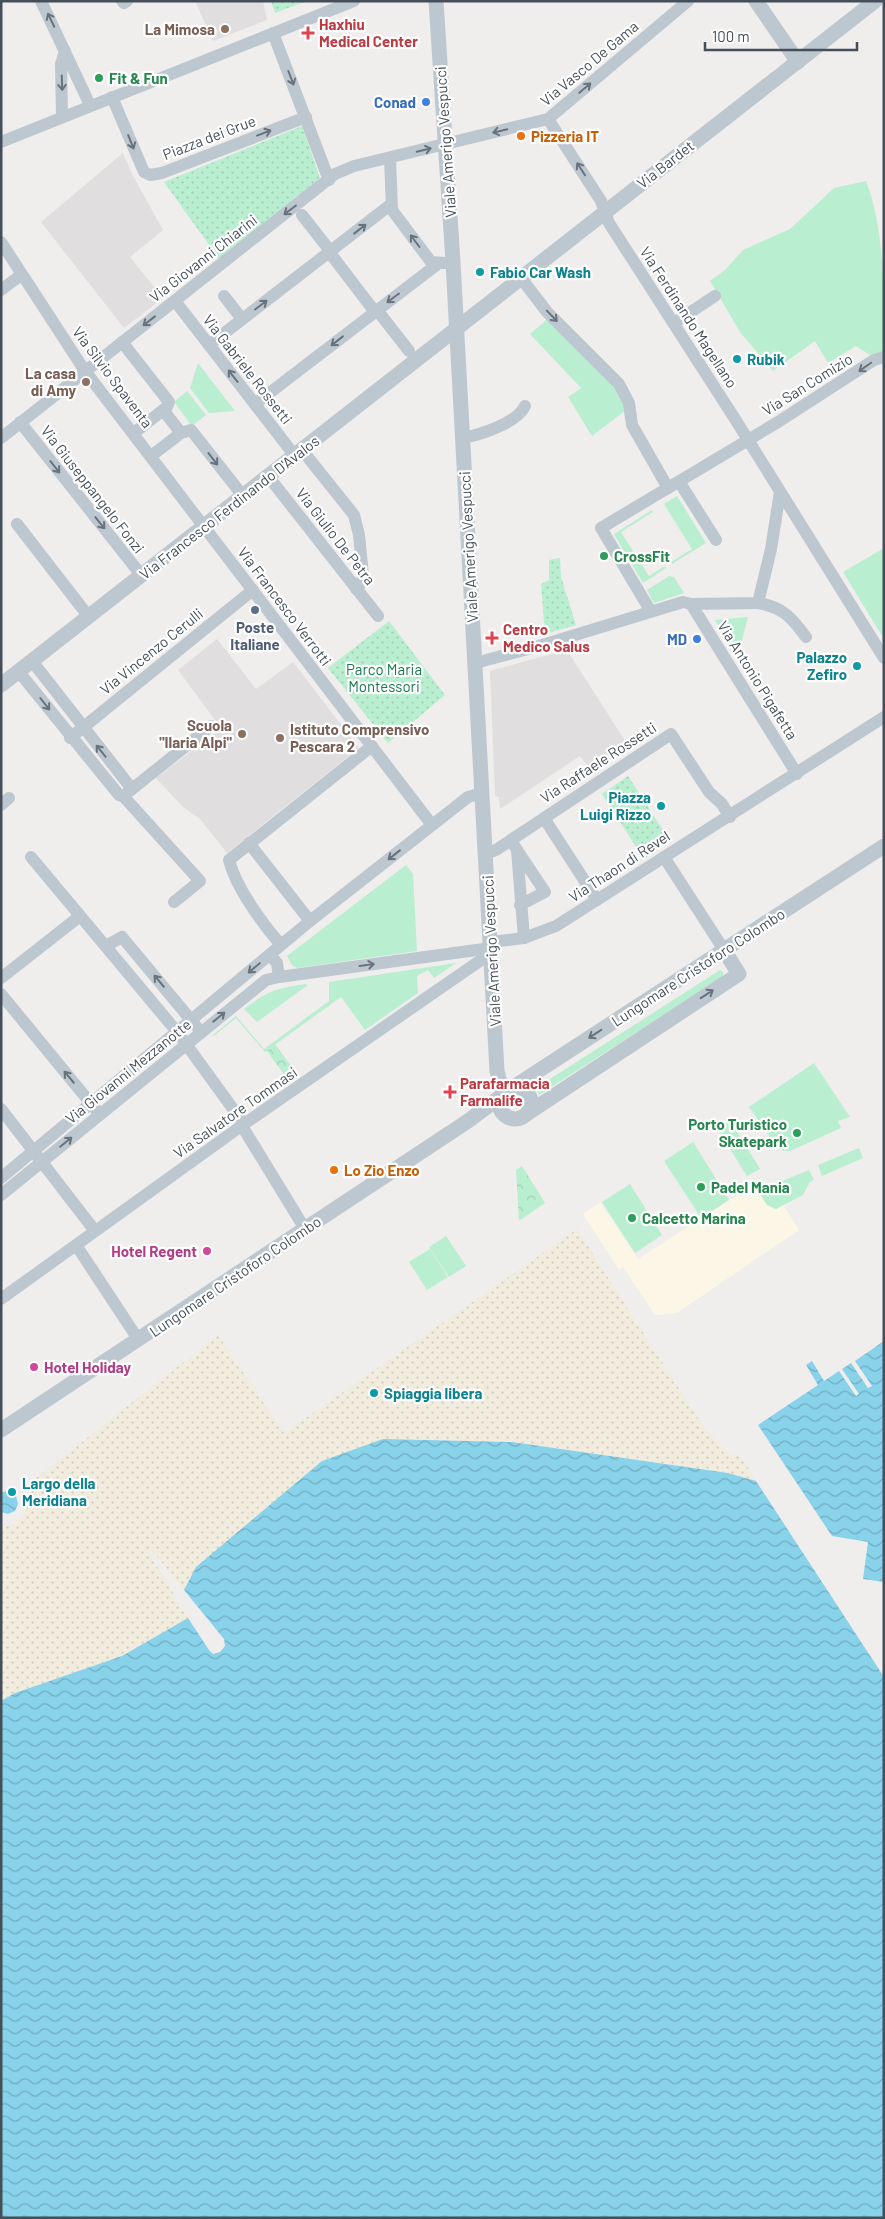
<svg xmlns="http://www.w3.org/2000/svg" width="885" height="2219" font-family="Barlow,sans-serif">
<style>
.commercial{fill:#fbf6e5}
.education{fill:#e0dedf}
.grass{fill:#baeed0}
.forest{fill:url(#forest-crowns)}
.sand{fill:url(#sand-dots)}
.park{fill:url(#park-dots)}
.water{fill:url(#water-waves)}
.lines{fill:none;stroke-linecap:round;stroke-linejoin:round}
.minor{stroke:#bdc7cf;stroke-width:12}
.tertiary{stroke:#bdc7cf;stroke-width:15}
.oneway{stroke:#69737d}
.education-dot{fill:#8d6e63;stroke:#fff;stroke-width:2}
.health-dot{fill:#e0444e;stroke:#fff;stroke-width:2}
.leisure-dot{fill:#2e9e5b;stroke:#fff;stroke-width:2}
.shop-dot{fill:#3f7fe0;stroke:#fff;stroke-width:2}
.food-dot{fill:#e8710a;stroke:#fff;stroke-width:2}
.culture-dot{fill:#0f9aa8;stroke:#fff;stroke-width:2}
.service-dot{fill:#5c6f8a;stroke:#fff;stroke-width:2}
.hotel-dot{fill:#d1479c;stroke:#fff;stroke-width:2}
.labels{text-anchor:middle;dominant-baseline:central;stroke-width:4.5;stroke-linejoin:round;paint-order:stroke}
.health-label{font-size:15px;font-weight:bold;fill:#be3a42;stroke:#fff;text-anchor:start}
.education-label{font-size:15px;font-weight:bold;fill:#785e54;stroke:#fff;text-anchor:end}
.street-label{font-size:15px;fill:#454f5a;stroke:#fff}
.leisure-label{font-size:15px;font-weight:bold;fill:#27864d;stroke:#fff;text-anchor:start}
.shop-label{font-size:15px;font-weight:bold;fill:#366cbe;stroke:#fff;text-anchor:end}
.food-label{font-size:15px;font-weight:bold;fill:#c56008;stroke:#fff;text-anchor:start}
.culture-label{font-size:15px;font-weight:bold;fill:#0d838f;stroke:#fff;text-anchor:start}
.service-label{font-size:15px;font-weight:bold;fill:#4e5e75;stroke:#fff}
.park-label{font-size:15px;fill:#177a4c;stroke:#fff}
.hotel-label{font-size:15px;font-weight:bold;fill:#b23c85;stroke:#fff;text-anchor:end}
</style>
<defs>
<pattern id="forest-crowns" width="20" height="18" patternUnits="userSpaceOnUse" patternTransform="scale(1.25)"><rect width="20" height="18" fill="#baeed0"/><path d="M2 6a3 3 0 1 1 6 0M12 15a3 3 0 1 1 6 0" fill="none" stroke="#a1ceb5"/></pattern>
<pattern id="sand-dots" width="8" height="8" patternUnits="userSpaceOnUse" patternTransform="scale(1.25)"><rect width="8" height="8" fill="#f1ecdd"/><path d="M2 2h.1M6 6h.1" fill="none" stroke="#d0ccc0" stroke-width="1.8" stroke-linecap="round"/></pattern>
<pattern id="park-dots" width="8" height="8" patternUnits="userSpaceOnUse" patternTransform="scale(1.25)"><rect width="8" height="8" fill="#baeed0"/><path d="M2 2h.1M6 6h.1" fill="none" stroke="#a1ceb5" stroke-width="1.8" stroke-linecap="round"/></pattern>
<pattern id="water-waves" width="16" height="10" patternUnits="userSpaceOnUse" patternTransform="scale(1.25)"><rect width="16" height="10" fill="#88d2ea"/><path d="M0 5q4-4 8 0t8 0" fill="none" stroke="#71adc1"/></pattern>
</defs>
<rect width="100%" height="100%" fill="#f0eded"/>
<path class="commercial" d="M 754,1184 L 767,1205 L 776,1209 L 783,1205 L 799,1230 L 677,1313 L 655,1315 L 623,1267 L 619,1270 L 583,1214 L 600,1202 L 638,1259 Z"/>
<g class="education">
<path d="M 195,1 L 263,1 L 267,20 L 213,41 Z"/>
<path d="M 123,153 L 133,176 L 163,230 L 130,257 L 163,298 L 124,328 L 41,222 Z"/>
<path d="M 217,639 L 256,689 L 293,662 L 359,748 L 227,853 L 200,819 L 183,807 L 156,778 L 221,728 L 178,670 Z"/>
<path d="M 567,650 L 629,747 L 592,772 L 580,756 L 500,809 L 499,797 L 495,796 L 490,671 Z"/>
</g>
<g class="grass">
<path d="M 866,181 C 885,228 884,298 884,351 L 870,355 L 856,346 L 828,363 L 815,341 L 773,371 L 740,332 L 710,281 L 725,270 L 743,250 L 790,229 L 834,188 Z"/>
<path d="M 549,318 L 612,383 L 626,410 L 592,436 L 568,397 L 581,388 L 530,334 Z"/>
<path d="M 198,363 L 235,411 L 209,413 L 190,388 Z"/>
<path d="M 187,391 L 206,415 L 192,426 L 174,402 Z"/>
<path d="M 677,496 L 706,543 L 672,564 L 671,562 L 692,549 L 664,504 Z"/>
<path d="M 652,510 L 653,512 L 621,532 L 649,576 L 665,566 L 666,568 L 643,583 L 614,534 Z"/>
<path d="M 884,548 L 884,639 L 843,572 Z"/>
<path d="M 669,576 L 674,577 L 684,593 L 654,603 L 647,590 Z"/>
<path d="M 748,617 L 737,659 L 715,620 Z"/>
<path d="M 406,865 L 413,874 L 417,951 L 297,968 L 292,965 L 287,956 Z"/>
<path d="M 456,963 L 434,978 L 428,970 L 417,976 L 418,993 L 365,1030 L 341,997 L 265,1052 L 236,1018 L 214,1036 L 213,1035 L 236,1016 L 264,1049 L 329,1001 L 329,982 Z"/>
<path d="M 720,970 L 723,972 L 723,977 L 539,1095 L 536,1088 L 539,1086 Z"/>
<path d="M 305,984 L 308,985 L 257,1022 L 244,1009 C 269,990 275,989 305,984 Z"/>
<path d="M 814,1063 L 850,1117 L 838,1121 L 841,1128 L 790,1151 L 779,1150 L 749,1107 Z"/>
<path d="M 730,1120 L 760,1169 L 747,1176 L 717,1128 Z"/>
<path d="M 693,1142 L 729,1200 L 701,1218 L 664,1161 Z"/>
<path d="M 859,1148 L 863,1158 L 822,1176 L 818,1165 Z"/>
<path d="M 809,1170 L 814,1180 L 810,1182 L 803,1195 L 776,1209 L 767,1205 L 758,1191 Z"/>
<path d="M 630,1184 L 662,1235 L 635,1253 L 602,1202 Z"/>
<path d="M 446,1236 L 466,1266 L 449,1277 L 429,1247 Z"/>
<path d="M 430,1249 L 448,1277 L 427,1290 L 409,1262 Z"/>
</g>
<g class="forest">
<path d="M 275,1044 L 297,1074 L 288,1080 L 267,1051 Z"/>
<path d="M 522,1166 L 545,1203 L 519,1221 L 516,1170 Z"/>
</g>
<path class="sand" d="M 577,1229 L 705,1429 L 729,1454 L 741,1457 L 756,1481 L 728,1473 L 512,1442 L 383,1439 L 196,1567 L 184,1590 L 155,1554 L 152,1551 L 148,1553 L 169,1584 L 177,1602 L 188,1618 L 122,1656 L 15,1693 L 1,1701 L 1,1527 C 21,1526 33,1508 21,1490 L 218,1335 L 284,1433 Z"/>
<g class="park">
<path d="M 271,1 L 307,1 L 275,13 Z"/>
<path d="M 302,126 L 320,178 L 219,259 L 164,182 Z"/>
<path d="M 560,558 L 561,577 L 576,625 L 545,634 L 541,584 L 549,580 L 549,560 Z"/>
<path d="M 389,621 L 445,695 L 388,743 L 328,668 Z"/>
<path d="M 628,776 L 670,841 L 644,859 L 602,794 Z"/>
</g>
<g class="water">
<path d="M 884,1341 L 884,1582 L 863,1579 L 868,1542 L 832,1536 L 758,1425 L 818,1385 L 806,1365 L 812,1361 L 824,1381 L 839,1371 L 856,1396 L 859,1394 L 842,1369 L 851,1363 L 868,1388 L 872,1386 L 855,1361 Z"/>
<path d="M 383,1439 L 512,1442 L 728,1473 L 756,1481 L 884,1677 L 884,2218 L 1,2218 L 1,1701 L 15,1693 L 122,1656 L 188,1618 L 209,1650 L 213,1654 L 220,1652 L 225,1646 L 224,1639 L 184,1590 L 196,1567 L 322,1461 Z"/>
<path d="M 7,1491 L 16,1496 L 18,1504 L 15,1511 L 8,1514 L 1,1512 L 1,1493 Z"/>
</g>
<g class="lines">
<g class="minor">
<path d="M 41,1 L 90,105"/>
<path d="M 122,1 L 124,3 L 127,1"/>
<path d="M 273,33 L 329,180"/>
<path d="M 112,97 L 144,172 L 150,175 L 162,173 L 306,117"/>
<path d="M 62,116 L 61,64 L 65,51"/>
<path d="M 548,119 L 601,201 L 609,223 L 735,419 L 884,658"/>
<path d="M 1,142 L 354,1"/>
<path d="M 390,158 L 392,210 L 431,262 L 445,263"/>
<path d="M 302,215 L 331,252"/>
<path d="M 1,242 L 85,371 L 432,825"/>
<path d="M 330,253 L 375,312"/>
<path d="M 521,278 L 547,312 L 619,384 L 629,403 L 632,425 L 668,488"/>
<path d="M 1,290 L 21,275"/>
<path d="M 224,296 L 242,319"/>
<path d="M 175,301 L 295,456"/>
<path d="M 377,310 L 409,351"/>
<path d="M 674,323 L 715,296"/>
<path d="M 122,342 L 169,402 L 167,407 L 134,433"/>
<path d="M 209,345 L 390,205"/>
<path d="M 255,404 L 439,263"/>
<path d="M 163,410 L 181,433"/>
<path d="M 20,422 L 142,576"/>
<path d="M 1,438 L 335,174 L 354,166 L 548,119 L 688,1"/>
<path d="M 462,438 C 480,435 517,423 525,406"/>
<path d="M 302,450 L 354,515 L 359,535 L 363,575 L 362,582 L 356,589"/>
<path d="M 151,456 L 181,433 L 191,430 L 243,496"/>
<path d="M 268,476 L 378,616"/>
<path d="M 680,483 L 716,540"/>
<path d="M 17,524 L 89,617"/>
<path d="M 758,603 C 783,607 792,618 806,637"/>
<path d="M 691,604 L 797,774"/>
<path d="M 650,610 L 601,528 L 778,422 L 874,360 L 884,357"/>
<path d="M 32,661 L 132,789"/>
<path d="M 475,663 L 539,646 L 683,602 L 691,604 L 758,603 L 771,549 L 780,492"/>
<path d="M 19,672 L 119,795 L 124,797 L 200,881 L 174,902"/>
<path d="M 70,738 L 253,590"/>
<path d="M 127,793 L 211,726"/>
<path d="M 1,805 L 9,798"/>
<path d="M 544,818 L 597,900"/>
<path d="M 511,840 L 517,850 L 524,938"/>
<path d="M 249,843 L 310,921"/>
<path d="M 517,850 L 545,892 L 520,905"/>
<path d="M 486,854 L 496,850 L 671,734 L 709,792 L 722,804 L 730,817"/>
<path d="M 31,857 L 178,1033 L 244,1124"/>
<path d="M 664,857 L 724,950"/>
<path d="M 491,942 L 524,938 L 556,926 L 884,717"/>
<path d="M 281,945 C 262,923 236,888 229,860 L 372,746"/>
<path d="M 106,946 L 122,937 L 196,1026"/>
<path d="M 270,955 L 277,963 L 279,977"/>
<path d="M 1,978 L 80,916"/>
<path d="M 1,994 L 97,1111"/>
<path d="M 1,1109 L 95,1231"/>
<path d="M 242,1126 L 305,1229"/>
<path d="M 1,1178 L 310,921 L 468,797 L 482,793"/>
<path d="M 1,1195 L 266,980 L 279,977 L 491,948"/>
<path d="M 76,1245 L 138,1339"/>
<path d="M 1,1299 L 244,1124 L 481,960 L 492,958"/>
</g>
<g class="tertiary">
<path d="M 436,1 L 453,262 L 497,1071 L 499,1079 L 505,1091"/>
<path d="M 756,1 L 798,62"/>
<path d="M 1,685 L 875,1"/>
<circle cx="515" cy="1103" r="16"/>
<path d="M 512,1088 L 884,846"/>
<path d="M 528,1113 L 739,974 L 724,950"/>
<path d="M 1,1430 L 468,1121 L 500,1097"/>
</g>
</g>
<defs><path id="oneway-shaft" d="M-6 0H5M1.5-3L5.5 0L1.5 3" fill="none" stroke-width="1.6" stroke-linecap="round" stroke-linejoin="round" transform="scale(1.25)"/></defs>
<g class="oneway">
<use href="#oneway-shaft" transform="translate(51 20) rotate(-116)"/>
<use href="#oneway-shaft" transform="translate(291 78) rotate(69)"/>
<use href="#oneway-shaft" transform="translate(62 83) rotate(88)"/>
<use href="#oneway-shaft" transform="translate(585 88) rotate(-40)"/>
<use href="#oneway-shaft" transform="translate(500 131) rotate(166)"/>
<use href="#oneway-shaft" transform="translate(264 133) rotate(-21)"/>
<use href="#oneway-shaft" transform="translate(131 142) rotate(68)"/>
<use href="#oneway-shaft" transform="translate(424 150) rotate(-13)"/>
<use href="#oneway-shaft" transform="translate(581 169) rotate(-123)"/>
<use href="#oneway-shaft" transform="translate(290 210) rotate(143)"/>
<use href="#oneway-shaft" transform="translate(360 229) rotate(-38)"/>
<use href="#oneway-shaft" transform="translate(415 241) rotate(-127)"/>
<use href="#oneway-shaft" transform="translate(393 298) rotate(143)"/>
<use href="#oneway-shaft" transform="translate(261 305) rotate(-37)"/>
<use href="#oneway-shaft" transform="translate(552 316) rotate(46)"/>
<use href="#oneway-shaft" transform="translate(149 321) rotate(142)"/>
<use href="#oneway-shaft" transform="translate(337 341) rotate(142)"/>
<use href="#oneway-shaft" transform="translate(865 367) rotate(145)"/>
<use href="#oneway-shaft" transform="translate(233 376) rotate(-128)"/>
<use href="#oneway-shaft" transform="translate(213 459) rotate(52)"/>
<use href="#oneway-shaft" transform="translate(55 467) rotate(52)"/>
<use href="#oneway-shaft" transform="translate(100 523) rotate(51)"/>
<use href="#oneway-shaft" transform="translate(45 704) rotate(52)"/>
<use href="#oneway-shaft" transform="translate(101 751) rotate(-129)"/>
<use href="#oneway-shaft" transform="translate(394 855) rotate(142)"/>
<use href="#oneway-shaft" transform="translate(367 965) rotate(-8)"/>
<use href="#oneway-shaft" transform="translate(254 968) rotate(140)"/>
<use href="#oneway-shaft" transform="translate(159 981) rotate(-130)"/>
<use href="#oneway-shaft" transform="translate(707 994) rotate(-33)"/>
<use href="#oneway-shaft" transform="translate(219 1017) rotate(-39)"/>
<use href="#oneway-shaft" transform="translate(595 1034) rotate(147)"/>
<use href="#oneway-shaft" transform="translate(69 1077) rotate(-130)"/>
<use href="#oneway-shaft" transform="translate(66 1142) rotate(-39)"/>
</g>
<g class="education-dot">
<circle cx="225" cy="29" r="5"/>
<circle cx="86" cy="382" r="5"/>
<circle cx="242" cy="734" r="5"/>
<circle cx="280" cy="738" r="5"/>
</g>
<g class="health-dot">
<path d="M305.5 25.5h5v5h5v5h-5v5h-5v-5h-5v-5h5z"/>
<path d="M489.5 630.5h5v5h5v5h-5v5h-5v-5h-5v-5h5z"/>
<path d="M447.5 1084.5h5v5h5v5h-5v5h-5v-5h-5v-5h5z"/>
</g>
<g class="leisure-dot">
<circle cx="99" cy="78" r="5"/>
<circle cx="604" cy="556" r="5"/>
<circle cx="797" cy="1133" r="5"/>
<circle cx="701" cy="1187" r="5"/>
<circle cx="632" cy="1218" r="5"/>
</g>
<g class="shop-dot">
<circle cx="426" cy="102" r="5"/>
<circle cx="697" cy="639" r="5"/>
</g>
<g class="food-dot">
<circle cx="521" cy="136" r="5"/>
<circle cx="334" cy="1170" r="5"/>
</g>
<g class="culture-dot">
<circle cx="480" cy="272" r="5"/>
<circle cx="737" cy="359" r="5"/>
<circle cx="857" cy="666" r="5"/>
<circle cx="661" cy="806" r="5"/>
<circle cx="374" cy="1393" r="5"/>
<circle cx="12" cy="1492" r="5"/>
</g>
<circle class="service-dot" cx="255" cy="610" r="5"/>
<g class="hotel-dot">
<circle cx="207" cy="1251" r="5"/>
<circle cx="34" cy="1367" r="5"/>
</g>
<g class="labels">
<g class="health-label">
<text x="319" y="24">Haxhiu<tspan x="319" dy="17">Medical Center</tspan></text>
<text x="503" y="629">Centro<tspan x="503" dy="17">Medico Salus</tspan></text>
<text x="460" y="1083">Parafarmacia<tspan x="460" dy="17">Farmalife</tspan></text>
</g>
<g class="education-label">
<text x="215" y="29">La Mimosa</text>
<text x="76" y="373">La casa<tspan x="76" dy="17">di Amy</tspan></text>
<text x="232" y="725">Scuola<tspan x="232" dy="17">"Ilaria Alpi"</tspan></text>
<text x="290" y="729" text-anchor="start">Istituto Comprensivo<tspan x="290" dy="17">Pescara 2</tspan></text>
</g>
<g class="street-label">
<text transform="translate(589 63) rotate(-40)">Via Vasco De Gama</text>
<text transform="translate(209 137) rotate(-21)">Piazza dei Grue</text>
<text transform="translate(445 142) rotate(-94)">Viale Amerigo Vespucci</text>
<text transform="translate(665 164) rotate(-38)">Via Bardet</text>
<text transform="translate(203 258) rotate(-38)">Via Giovanni Chiarini</text>
<text transform="translate(689 317) rotate(57)">Via Ferdinando Magellano</text>
<text transform="translate(248 369) rotate(52)">Via Gabriele Rossetti</text>
<text transform="translate(113 377) rotate(53)">Via Silvio Spaventa</text>
<text transform="translate(807 384) rotate(-32)">Via San Comizio</text>
<text transform="translate(93 489) rotate(52)">Via Giuseppangelo Fonzi</text>
<text transform="translate(229 507) rotate(-38)">Via Francesco Ferdinando D'Avalos</text>
<text transform="translate(336 536) rotate(52)">Via Giulio De Petra</text>
<text transform="translate(468 547) rotate(-93)">Viale Amerigo Vespucci</text>
<text transform="translate(285 606) rotate(53)">Via Francesco Verrotti</text>
<text transform="translate(151 651) rotate(-39)">Via Vincenzo Cerulli</text>
<text transform="translate(758 680) rotate(58)">Via Antonio Pigafetta</text>
<text transform="translate(598 762) rotate(-33)">Via Raffaele Rossetti</text>
<text transform="translate(619 866) rotate(-33)">Via Thaon di Revel</text>
<text transform="translate(491 951) rotate(-93)">Viale Amerigo Vespucci</text>
<text transform="translate(698 967) rotate(-33)">Lungomare Cristoforo Colombo</text>
<text transform="translate(128 1071) rotate(-39)">Via Giovanni Mezzanotte</text>
<text transform="translate(235 1112) rotate(-35)">Via Salvatore Tommasi</text>
<text transform="translate(235 1276) rotate(-34)">Lungomare Cristoforo Colombo</text>
</g>
<g class="leisure-label">
<text x="109" y="78">Fit &amp; Fun</text>
<text x="614" y="556">CrossFit</text>
<text x="787" y="1124" text-anchor="end">Porto Turistico<tspan x="787" dy="17">Skatepark</tspan></text>
<text x="711" y="1187">Padel Mania</text>
<text x="642" y="1218">Calcetto Marina</text>
</g>
<g class="shop-label">
<text x="416" y="102">Conad</text>
<text x="687" y="639">MD</text>
</g>
<g class="food-label">
<text x="531" y="136">Pizzeria IT</text>
<text x="344" y="1170">Lo Zio Enzo</text>
</g>
<g class="culture-label">
<text x="490" y="272">Fabio Car Wash</text>
<text x="747" y="359">Rubik</text>
<text x="847" y="657" text-anchor="end">Palazzo<tspan x="847" dy="17">Zefiro</tspan></text>
<text x="651" y="797" text-anchor="end">Piazza<tspan x="651" dy="17">Luigi Rizzo</tspan></text>
<text x="384" y="1393">Spiaggia libera</text>
<text x="22" y="1483">Largo della<tspan x="22" dy="17">Meridiana</tspan></text>
</g>
<g class="service-label">
<text x="255" y="627">Poste<tspan x="255" dy="17">Italiane</tspan></text>
</g>
<g class="park-label">
<text x="384" y="669">Parco Maria<tspan x="384" dy="17">Montessori</tspan></text>
</g>
<g class="hotel-label">
<text x="197" y="1251">Hotel Regent</text>
<text x="44" y="1367" text-anchor="start">Hotel Holiday</text>
</g>
</g>
<rect width="885" height="2219" fill="none" stroke="#454f5a" stroke-width="5"/>
<path d="M705 42v8h152v-8" fill="none" stroke="#454f5a" stroke-width="2.5"/>
<text x="712" y="42" font-size="15" fill="#454f5a" stroke="#ffffff" stroke-width="4" paint-order="stroke">100 m</text>
</svg>
